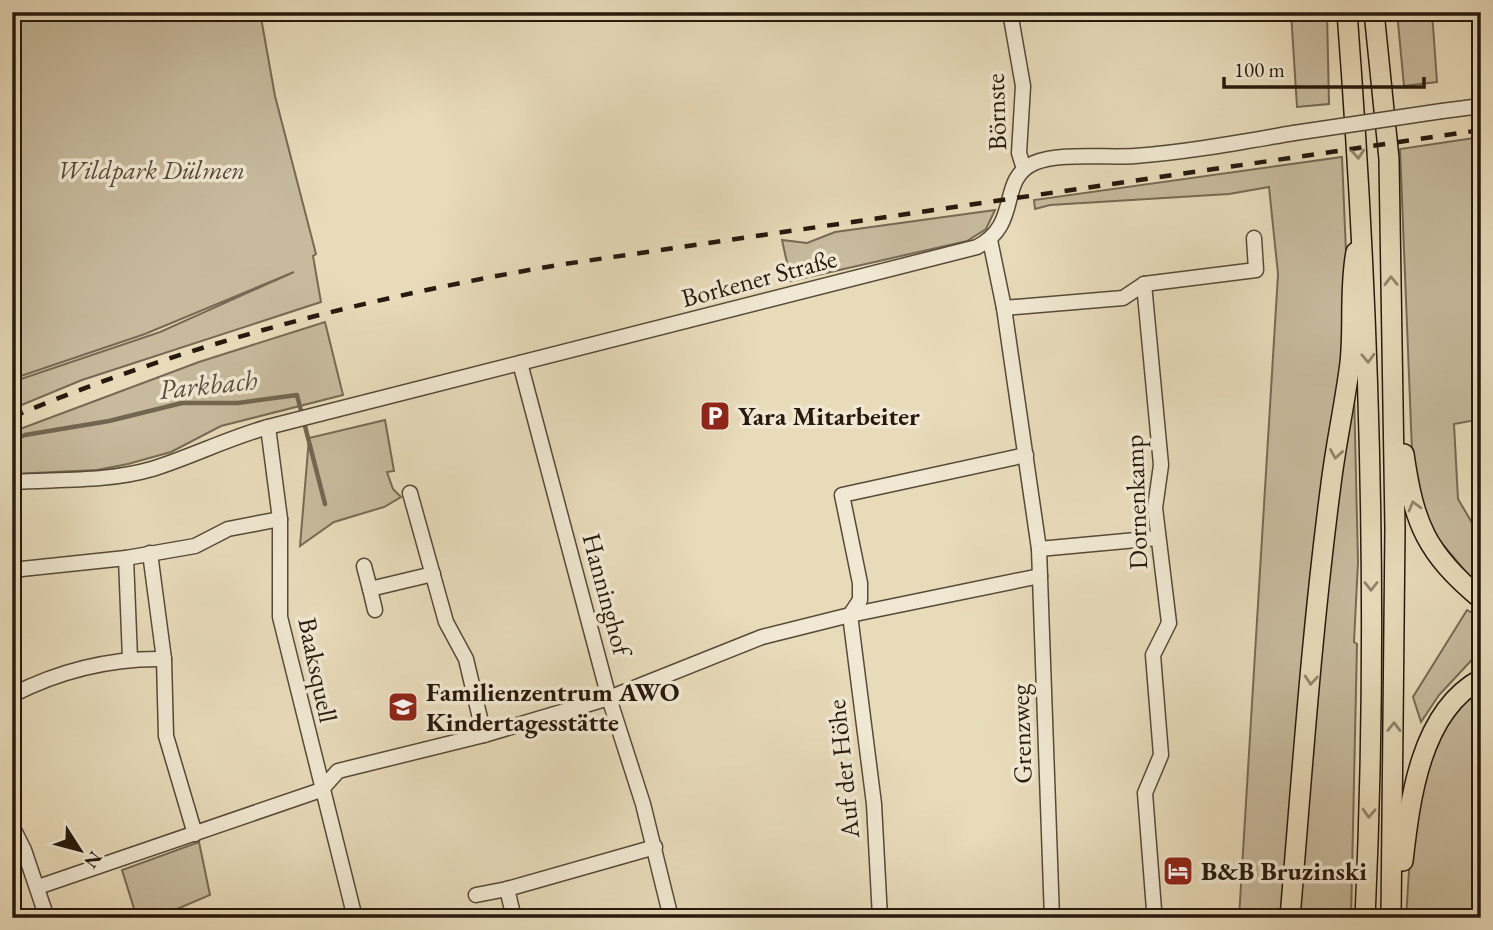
<svg xmlns="http://www.w3.org/2000/svg" width="1493" height="930" font-family="'EB Garamond',serif">
<style>
.green{fill:#c7ba9d;stroke:#776a55;stroke-width:2}
.lines{fill:none;stroke-linecap:round;stroke-linejoin:round}
.stream{stroke:#736651;stroke-width:4.5}
.minor-casing{stroke:#574a38;stroke-width:17}
.highway-casing{stroke:#27190d;stroke-width:22}
.minor{stroke:#f0e8d2;stroke-width:14}
.highway{stroke:#e8dbba;stroke-width:19}
.rail{stroke:#27190d;stroke-width:4.5;stroke-dasharray:12 12;stroke-linecap:butt}
.minor-bridge-casing{stroke:#574a38;stroke-width:17;stroke-linecap:butt}
.minor-bridge{stroke:#f0e8d2;stroke-width:14}
.oneway{stroke:#91846c}
.labels{text-anchor:middle;dominant-baseline:central;stroke-width:7;stroke-linejoin:round;paint-order:stroke}
.street-label{font-size:26px;fill:#27190d;stroke:#f0e8d2}
.park-label{font-size:26px;font-style:italic;fill:#574938;stroke:#f0e8d2}
.poi-label{font-size:26px;font-weight:bold;fill:#27190d;stroke:#f0e8d2;text-anchor:start}
.water-label{font-size:28px;font-style:italic;fill:#5a4c3b;stroke:#f0e8d2}
</style>
<rect width="100%" height="100%" fill="#e8dbba"/>
<filter id="stains"><feTurbulence type="fractalNoise" baseFrequency=".00286" numOctaves="4"/><feColorMatrix values="0 0 0 0 .2 0 0 0 0 .09 0 0 0 0 .02 0 0 0 .5 -.17"/></filter>
<radialGradient id="worn" r=".72"><stop offset=".6" stop-color="#630" stop-opacity="0"/><stop offset="1" stop-color="#630" stop-opacity=".3"/></radialGradient>
<g class="green">
<path d="M 12,12 L 260,12 L 275,96 L 316,254 L 313,256 L 321,302 L 82,380 L 12,409 L 12,382 L 160,332 L 294,272 L 145,334 L 12,379 Z"/>
<path d="M 1291,12 L 1327,12 L 1329,104 L 1297,107 Z"/>
<path d="M 1397,12 L 1432,12 L 1437,82 L 1404,86 Z"/>
<path d="M 1481,137 L 1481,419 L 1454,424 L 1458,499 L 1481,538 L 1481,590 L 1428,527 L 1413,476 L 1400,149 Z"/>
<path d="M 1342,157 L 1348,300 L 1283,918 L 1239,918 L 1278,274 L 1269,187 L 1229,194 L 1050,205 L 1035,209 L 1034,200 Z"/>
<path d="M 995,210 L 986,229 L 967,241 L 791,281 L 782,240 L 807,243 L 835,232 Z"/>
<path d="M 325,322 L 343,395 L 221,426 L 171,452 L 128,464 L 97,470 L 12,474 L 12,432 L 199,362 Z"/>
<path d="M 1354,391 L 1358,562 L 1354,642 L 1357,644 L 1351,918 L 1298,918 L 1329,538 Z"/>
<path d="M 385,420 L 394,471 L 387,472 L 393,489 L 401,497 L 384,507 L 334,522 L 300,546 L 309,438 Z"/>
<path d="M 1467,610 L 1481,618 L 1481,650 L 1439,695 L 1421,722 L 1413,697 Z"/>
<path d="M 1481,686 L 1481,918 L 1406,918 L 1409,871 L 1423,778 L 1452,711 Z"/>
<path d="M 199,842 L 210,895 L 156,918 L 137,918 L 122,870 Z"/>
</g>
<g class="lines">
<path class="stream" d="M 12,440 L 25,435 L 109,421 L 182,403 L 238,403 L 297,395 L 325,504"/>
<g class="minor-casing">
<g id="minor">
<path d="M 1010,12 L 1023,86 L 1019,153 L 1024,169"/>
<path d="M 1442,111 L 1481,106"/>
<path d="M 990,240 L 1004,308 L 1039,549 L 1052,918"/>
<path d="M 1144,284 L 1161,465 L 1155,508 L 1169,623 L 1153,655 L 1161,755 L 1145,793 L 1154,910 L 1148,918"/>
<path d="M 1004,308 L 1123,298 L 1144,284 L 1256,270 L 1254,238"/>
<path d="M 520,363 L 609,698 L 643,804 L 671,918"/>
<path d="M 268,427 L 280,519 L 280,617 L 355,918"/>
<path d="M 12,482 C 58,479 107,482 152,469 C 191,457 228,438 268,427 L 977,247 C 1022,224 997,180 1034,163 C 1058,152 1107,158 1135,156 C 1188,152 1241,142 1294,133"/>
<path d="M 410,493 L 446,622 L 466,659 L 484,735"/>
<path d="M 1039,549 L 1158,538"/>
<path d="M 150,553 L 164,659 L 166,736 L 195,834"/>
<path d="M 126,558 L 130,659"/>
<path d="M 364,566 L 370,589"/>
<path d="M 12,570 L 126,558 L 195,546 L 228,529 L 280,519"/>
<path d="M 375,610 L 370,589 L 433,574"/>
<path d="M 12,695 C 59,671 111,658 164,659"/>
<path d="M 12,826 L 24,850 L 47,918"/>
<path d="M 38,887 L 321,790 L 338,771 L 484,735 L 609,698 L 762,637 L 850,615 L 1040,576"/>
<path d="M 476,895 L 507,889"/>
<path d="M 514,918 L 507,889 L 655,847"/>
<path d="M 880,918 L 874,804 L 850,615 L 860,600 L 860,583 L 842,495 L 1026,455"/>
</g>
</g>
<g class="highway-casing">
<g id="highway">
<path d="M 1347,12 C 1370,314 1379,616 1365,918"/>
<path d="M 1374,12 L 1389,159 L 1395,528 L 1391,918"/>
<path d="M 1404,454 C 1414,524 1426,553 1481,599"/>
<path d="M 1403,861 C 1410,800 1420,712 1481,679"/>
<path d="M 1290,918 C 1302,773 1312,628 1331,484 C 1336,443 1345,403 1350,363 C 1354,326 1349,289 1356,252"/>
</g>
</g>
<use href="#minor" class="minor"/>
<use href="#highway" class="highway"/>
<path class="rail" d="M 12,417 C 188,343 370,297 558,265 L 1481,130"/>
<g class="minor-bridge-casing">
<path id="minor-bridge" d="M 1294,133 L 1442,111"/>
</g>
<use href="#minor-bridge" class="minor-bridge"/>
</g>
<defs><path id="oneway-chevron" d="M-2-3.5L2.5 0L-2 3.5" fill="none" stroke-width="1.6" stroke-linecap="round" stroke-linejoin="round" transform="scale(1.75)"/></defs>
<g class="oneway">
<use href="#oneway-chevron" transform="translate(1358 154) rotate(86)"/>
<use href="#oneway-chevron" transform="translate(1391 281) rotate(-91)"/>
<use href="#oneway-chevron" transform="translate(1368 358) rotate(88)"/>
<use href="#oneway-chevron" transform="translate(1336 454) rotate(99)"/>
<use href="#oneway-chevron" transform="translate(1414 506) rotate(-105)"/>
<use href="#oneway-chevron" transform="translate(1371 586) rotate(90)"/>
<use href="#oneway-chevron" transform="translate(1311 680) rotate(95)"/>
<use href="#oneway-chevron" transform="translate(1394 727) rotate(-89)"/>
<use href="#oneway-chevron" transform="translate(1369 813) rotate(92)"/>
</g>
<defs>
<g id="parking-square" transform="scale(1.575)"><rect x="-9" y="-9" width="18" height="18" rx="4" fill="#8f2418" stroke="#f0e8d2"/><path d="M-3.5-5.5H1a3.5 3.5 0 0 1 0 7H-1V5.5H-3.5ZM-1-3.4V-.6H.8a1.4 1.4 0 0 0 0-2.8Z" fill="#fff"/></g>
<g id="school-square" transform="scale(1.575)"><rect x="-9" y="-9" width="18" height="18" rx="4" fill="#8f2418" stroke="#f0e8d2"/><path d="M0-5L7-2L0 1L-7-2ZM-4 1L0 2.5L4 1V4Q0 6-4 4Z" fill="#fff"/></g>
<g id="hotel-square" transform="scale(1.575)"><rect x="-9" y="-9" width="18" height="18" rx="4" fill="#8f2418" stroke="#f0e8d2"/><path d="M-6-4.5h1.5V1H6V5H4.5V3h-9V5H-6ZM-4 0a1.8 1.8 0 1 1 3.6 0ZM.5 0V-2.5h3Q6-2.5 6 0Z" fill="#fff"/></g>
</defs>
<g fill-rule="evenodd">
<use href="#parking-square" x="715" y="416"/>
<use href="#school-square" x="403" y="707"/>
<use href="#hotel-square" x="1178" y="871"/>
</g>
<g class="labels">
<g class="street-label">
<text transform="translate(996 112) rotate(-92)">Börnste</text>
<text transform="translate(759 278) rotate(-15)">Borkener Straße</text>
<text transform="translate(1136 502) rotate(-92)">Dornenkamp</text>
<text transform="translate(607 594) rotate(75)">Hanninghof</text>
<text transform="translate(318 670) rotate(78)">Baaksquell</text>
<text transform="translate(1021 734) rotate(-92)">Grenzweg</text>
<text transform="translate(843 769) rotate(-96)">Auf der Höhe</text>
</g>
<g class="park-label">
<text x="151" y="170">Wildpark Dülmen</text>
</g>
<g class="poi-label">
<text x="738" y="416">Yara Mitarbeiter</text>
<text x="426" y="692">Familienzentrum AWO<tspan x="426" dy="30">Kindertagesstätte</tspan></text>
<text x="1201" y="871">B&amp;B Bruzinski</text>
</g>
<g class="water-label">
<text transform="translate(208 384) rotate(-6)">Parkbach</text>
</g>
</g>
<rect width="1493" height="930" fill="none" stroke="#e8dbba" stroke-width="42"/>
<rect x="14" y="14" width="1465" height="902" fill="none" stroke="#27190d" stroke-width="3.5"/>
<rect x="21" y="21" width="1451" height="888" fill="none" stroke="#27190d" stroke-width="2"/>
<g transform="translate(80 850) rotate(126)" stroke="#f0e8d2" stroke-width="5" paint-order="stroke">
<path d="M0-5L12 26L0 18L-12 26Z" fill="#27190d"/>
<text y="-10" font-size="19" font-weight="bold" text-anchor="middle" fill="#27190d">N</text>
</g>
<path d="M1224 77v10h200v-10" fill="none" stroke="#27190d" stroke-width="3.5"/>
<text x="1234" y="77" font-size="21" fill="#27190d" stroke="#f0e8d2" stroke-width="5" paint-order="stroke">100 m</text>
<rect width="100%" height="100%" filter="url(#stains)"/>
<rect width="100%" height="100%" fill="url(#worn)"/>
</svg>
